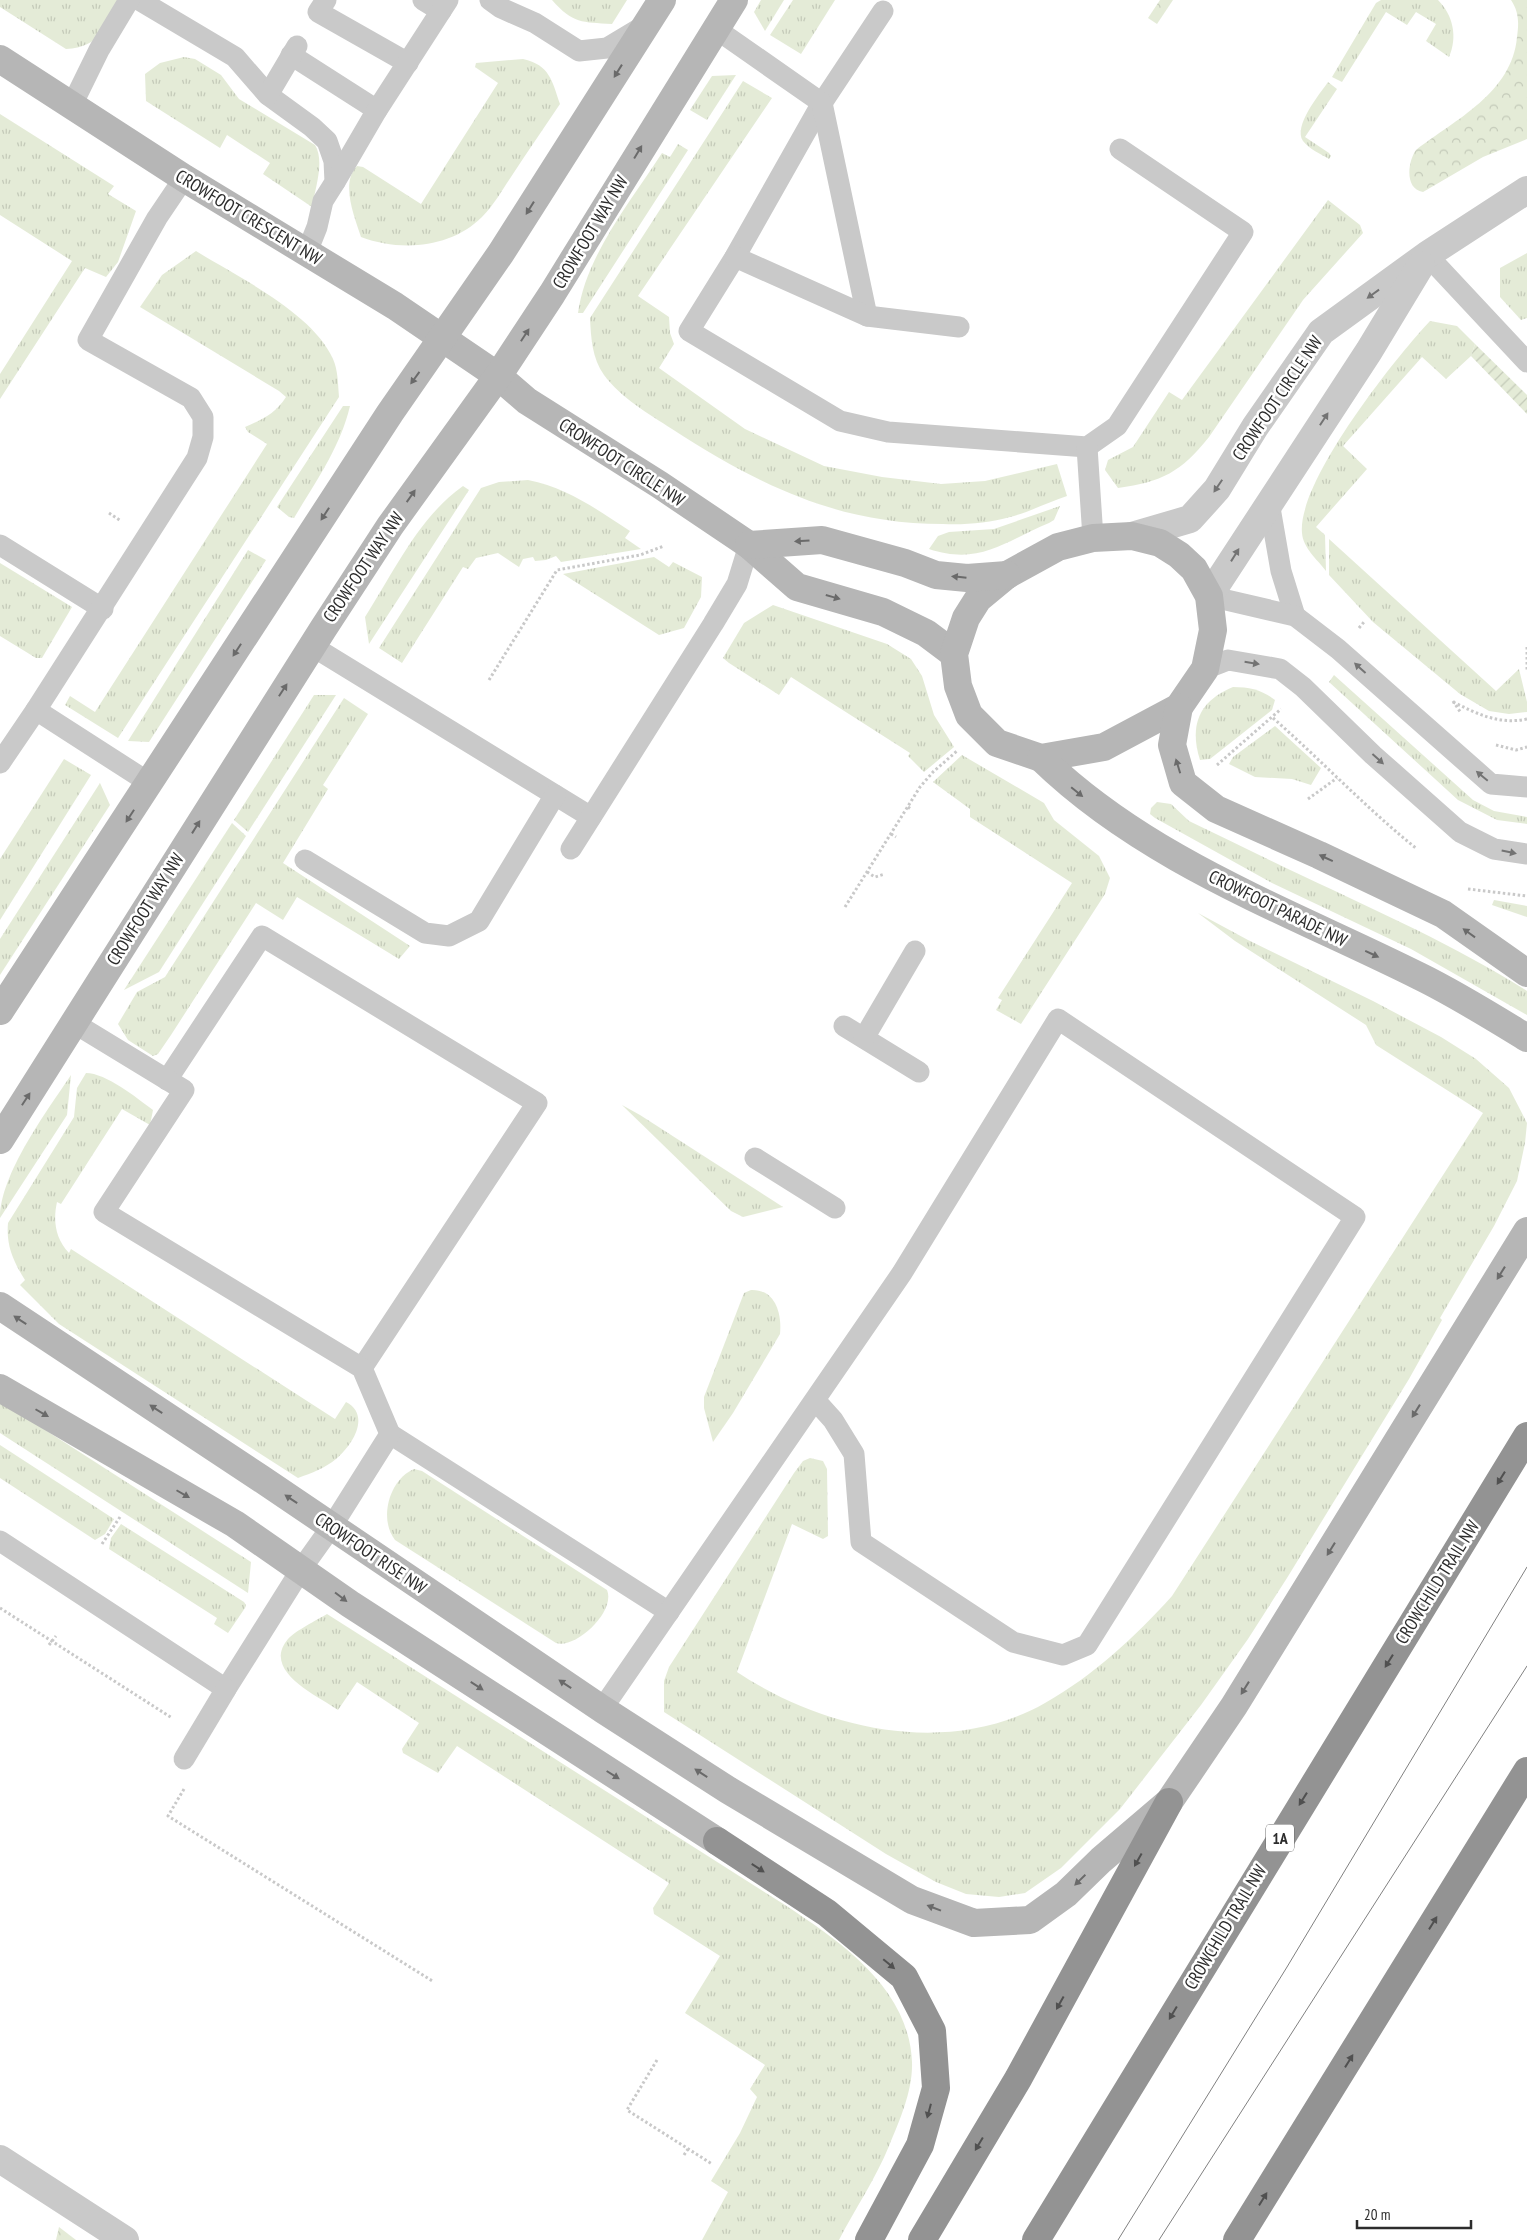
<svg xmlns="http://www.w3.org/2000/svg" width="1527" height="2240" font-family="'PT Sans Narrow',sans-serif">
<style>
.grass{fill:url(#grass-tufts)}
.forest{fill:url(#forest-crowns)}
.garden{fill:url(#garden-furrows)}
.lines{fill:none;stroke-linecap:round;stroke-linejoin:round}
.path{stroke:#c9c9c9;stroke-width:3;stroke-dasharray:2.5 2.5;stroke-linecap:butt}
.lane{stroke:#c9c9c9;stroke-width:21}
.street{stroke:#c9c9c9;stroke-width:28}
.secondary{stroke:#b6b6b6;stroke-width:28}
.highway{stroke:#939393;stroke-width:28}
.tram{stroke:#818181;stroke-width:1}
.oneway{fill:#6a6a6a}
.oneway2{fill:#737373}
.oneway3{fill:#505050}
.labels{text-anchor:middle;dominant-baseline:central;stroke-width:5;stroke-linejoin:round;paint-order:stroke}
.shield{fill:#fff;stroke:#6b6b6b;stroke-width:1}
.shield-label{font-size:16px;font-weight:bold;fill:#2c2c2c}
.street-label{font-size:18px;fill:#2c2c2c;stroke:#fff}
</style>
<defs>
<pattern id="grass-tufts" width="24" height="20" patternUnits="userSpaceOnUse" patternTransform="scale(1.25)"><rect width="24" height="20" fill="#e4ebd7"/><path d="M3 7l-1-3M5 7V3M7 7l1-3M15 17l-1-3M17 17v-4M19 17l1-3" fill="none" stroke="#c4cab9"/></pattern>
<pattern id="forest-crowns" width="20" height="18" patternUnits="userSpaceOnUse" patternTransform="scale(1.25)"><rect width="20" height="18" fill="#e4ebd7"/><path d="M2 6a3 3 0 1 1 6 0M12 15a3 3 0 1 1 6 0" fill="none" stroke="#c4cab9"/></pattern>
<pattern id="garden-furrows" width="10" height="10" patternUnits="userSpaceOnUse" patternTransform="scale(1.25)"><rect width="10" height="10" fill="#e4ebd7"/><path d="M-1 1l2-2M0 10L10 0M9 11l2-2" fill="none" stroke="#c4cab9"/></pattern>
</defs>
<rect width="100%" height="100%" fill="#fff"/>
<g class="grass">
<path d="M 0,0 L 119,0 C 104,27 101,47 66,49 L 0,7 Z"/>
<path d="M 552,0 L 627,0 L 612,24 C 582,22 573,24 552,0 Z"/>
<path d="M 761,0 L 784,0 L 765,31 L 754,12 Z"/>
<path d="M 793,0 L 835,0 L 801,54 L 770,35 Z"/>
<path d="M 1381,0 L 1438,0 C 1453,15 1458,37 1449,57 L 1426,41 L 1436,24 L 1416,12 L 1407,25 L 1386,12 L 1342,82 L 1332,77 L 1376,3 Z"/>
<path d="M 184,57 L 195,59 L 221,75 L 239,99 L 315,145 C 325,161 315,189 312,207 L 263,174 L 270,163 L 227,135 L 220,148 L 146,101 L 145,74 L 160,63 Z"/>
<path d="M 523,59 C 550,65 552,81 560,104 C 544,128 527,152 511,177 C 502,190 494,205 482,217 C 451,248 401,252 361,237 C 355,218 340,183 357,166 L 363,167 L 421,204 L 498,83 L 475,67 L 476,63 Z"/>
<path d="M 736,75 L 707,120 L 690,110 L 712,76 Z"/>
<path d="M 743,81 L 772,98 L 638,296 L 669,317 L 670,333 L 674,344 L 659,368 L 745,429 L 824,466 L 882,477 L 941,484 L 985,481 L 1057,464 L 1067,496 C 1048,502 1030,512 1010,517 C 989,523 965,525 943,524 C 837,524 759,485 672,429 C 649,414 621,398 604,375 C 592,358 591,338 590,318 Z"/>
<path d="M 1328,82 L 1337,89 L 1305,137 L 1329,153 L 1331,156 L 1329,159 C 1321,154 1309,149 1303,141 C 1293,126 1319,95 1328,82 Z"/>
<path d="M 0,114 L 114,186 L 108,194 L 136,211 L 118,262 L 106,277 L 85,268 L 0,399 L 0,374 L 72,261 L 0,215 Z"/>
<path d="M 678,144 L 688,150 L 583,313 L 578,313 C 586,255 631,201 662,153 L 670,157 Z"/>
<path d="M 1328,200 L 1360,225 L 1363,233 L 1303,300 L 1209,437 C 1181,472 1162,482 1118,488 L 1105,470 L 1108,460 L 1133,447 L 1169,392 L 1182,400 Z"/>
<path d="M 196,251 C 238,277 313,313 333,359 C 338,370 338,384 339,397 L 118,738 L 65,705 L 70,696 L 95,712 L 267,444 L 248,432 L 245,427 C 263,419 275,414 286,397 L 279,391 L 140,307 L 162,275 Z"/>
<path d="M 1527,253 L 1527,318 L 1521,320 L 1500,297 L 1500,268 Z"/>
<path d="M 1430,321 L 1457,326 L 1475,344 L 1471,356 L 1446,379 L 1422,357 L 1343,446 L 1367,469 L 1316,527 L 1325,535 L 1326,571 C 1317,559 1303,548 1302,533 C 1297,482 1395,358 1430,321 Z"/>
<path d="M 343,406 L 350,406 C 340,448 316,481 294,518 L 289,517 L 277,507 Z"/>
<path d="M 528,480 C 568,488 596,509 630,531 L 625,538 L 641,549 L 561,562 L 556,556 L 546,560 L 535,561 L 533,557 L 523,559 L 519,567 L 498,553 L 476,558 L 468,569 L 463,567 L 402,663 L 379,648 L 481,488 L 499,482 Z"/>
<path d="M 463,486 L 469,490 L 369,644 L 365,617 C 394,572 418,518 463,486 Z"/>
<path d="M 1060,506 L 1054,520 L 1049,523 C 1005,541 980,566 929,549 L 938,536 L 949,532 L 994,529 Z"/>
<path d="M 1329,539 L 1496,691 L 1519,669 L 1527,702 L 1527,712 L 1509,714 L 1489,711 L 1460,694 L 1373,622 L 1329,575 Z"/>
<path d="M 248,550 L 266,560 L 149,742 L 128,741 Z"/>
<path d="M 654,557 L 669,567 L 673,562 L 702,577 L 701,597 L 684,628 L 659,635 L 563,574 Z"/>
<path d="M 0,563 L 72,607 L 42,658 L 36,658 L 0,636 Z"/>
<path d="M 773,605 L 887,644 L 911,659 L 922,676 L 934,715 L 954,747 L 924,772 L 908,756 L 910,753 L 791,677 L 779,695 L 729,663 L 723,658 L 744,623 Z"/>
<path d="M 1334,675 L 1473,800 L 1494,811 L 1527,817 L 1527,824 L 1497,820 L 1458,800 L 1329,682 Z"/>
<path d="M 1233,687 C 1250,687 1262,690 1275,700 L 1272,710 L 1210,759 L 1200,760 C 1189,725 1199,701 1233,687 Z"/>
<path d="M 314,695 L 336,695 L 248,832 L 234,820 Z"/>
<path d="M 344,698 L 368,714 L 323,785 L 328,789 L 283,863 L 410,946 L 399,959 L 297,897 L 283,920 L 256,903 L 171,1035 L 158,1054 L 153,1056 L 128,1040 L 118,1024 L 137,992 L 165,977 Z"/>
<path d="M 1275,726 L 1321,768 L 1311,785 L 1292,779 L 1255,777 L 1229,764 L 1233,757 Z"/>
<path d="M 962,755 L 1044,803 L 1054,820 L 1099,856 L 1110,878 L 1105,894 L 1021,1024 L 996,1010 L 1002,1000 L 998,998 L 1072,883 L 970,817 L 970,809 L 933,782 Z"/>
<path d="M 64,759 L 91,775 L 0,920 L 0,859 Z"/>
<path d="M 100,783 L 110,805 L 0,975 L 0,939 Z"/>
<path d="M 1157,802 L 1171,804 L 1189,821 C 1227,839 1265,858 1303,876 C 1379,912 1456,946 1527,991 L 1527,1015 L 1411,949 L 1272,883 L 1155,818 L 1150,814 L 1151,808 Z"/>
<path d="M 232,823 L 246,836 L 159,972 L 124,990 Z"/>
<path d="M 1494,900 L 1527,906 L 1527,917 L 1492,905 Z"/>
<path d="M 1198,913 L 1248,940 L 1373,1001 L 1441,1037 L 1476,1059 L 1509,1088 L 1527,1123 L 1525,1143 L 1517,1181 L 1494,1226 L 1440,1318 L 1442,1320 L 1409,1379 L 1287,1578 L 1248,1639 L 1201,1705 L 1120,1809 L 1061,1868 L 1025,1893 L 999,1897 L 966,1894 L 936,1882 L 886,1854 L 664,1712 L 664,1681 L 669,1667 L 794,1473 L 803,1461 L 810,1458 L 823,1461 L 827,1469 L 828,1536 L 823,1539 L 792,1524 L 737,1672 C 824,1730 949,1758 1045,1703 C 1093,1676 1135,1637 1172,1596 L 1483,1113 L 1376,1045 L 1366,1025 L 1235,941 Z"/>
<path d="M 86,1073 C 106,1073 137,1098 153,1110 L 150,1125 L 122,1109 L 61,1204 L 57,1202 C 53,1220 55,1238 69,1253 L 71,1249 L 335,1419 L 346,1402 C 371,1415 353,1445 336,1459 C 325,1468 312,1473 298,1478 L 59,1324 L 20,1285 L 25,1280 C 13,1261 6,1245 8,1223 L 74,1117 L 77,1088 Z"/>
<path d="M 71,1075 L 67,1115 L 0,1218 C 0,1174 47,1111 71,1075 Z"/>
<path d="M 622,1105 L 640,1115 L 783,1207 L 743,1217 L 731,1211 Z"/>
<path d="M 751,1290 C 775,1289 782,1313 780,1334 L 733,1413 L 713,1442 L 704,1408 L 704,1397 L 744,1293 Z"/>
<path d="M 0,1401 L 251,1562 L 248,1593 L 0,1433 Z"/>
<path d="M 0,1445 L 114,1519 L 105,1534 L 95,1540 L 0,1478 Z"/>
<path d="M 414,1469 L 422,1471 L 607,1590 C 616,1611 576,1649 556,1643 L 395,1540 C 378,1518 390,1479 414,1469 Z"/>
<path d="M 121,1524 L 244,1602 L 246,1605 L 245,1608 L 228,1633 L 214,1624 L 217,1618 L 109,1549 L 111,1538 Z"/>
<path d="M 327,1614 L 785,1905 C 841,1942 909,1988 912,2062 C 913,2090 900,2120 889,2146 C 876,2178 855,2209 839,2240 L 702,2240 L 728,2192 L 711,2181 L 740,2133 L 757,2097 L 750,2089 L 765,2065 L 685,2013 L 720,1956 L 654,1914 L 653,1908 L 669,1883 L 457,1746 L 438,1773 L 403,1753 L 402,1749 L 419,1723 L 357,1682 L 338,1710 C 317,1695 261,1671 288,1639 C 295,1631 317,1620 327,1614 Z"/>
</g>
<g class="forest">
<path d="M 1160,0 L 1173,0 L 1157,24 L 1148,18 Z"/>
<path d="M 1511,0 L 1527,0 L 1527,139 L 1483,157 L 1423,192 C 1404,189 1408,161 1416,150 C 1456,119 1512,93 1517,37 C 1519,23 1519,12 1511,0 Z"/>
<path d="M 59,2227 L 76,2240 L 56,2240 Z"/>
</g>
<path class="garden" d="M 1475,344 L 1527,395 L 1527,414 L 1471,356 Z"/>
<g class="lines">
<g class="path">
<path d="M 109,513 L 121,521"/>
<path d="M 1359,628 L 1364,622"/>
<path d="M 1527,647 L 1527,670"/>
<path d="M 489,680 L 557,570 L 640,555 L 664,546"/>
<path d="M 1453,701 L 1461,713"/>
<path d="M 1453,702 C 1478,714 1499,725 1527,719"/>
<path d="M 1273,718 C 1322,761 1366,808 1417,849"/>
<path d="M 1496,745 L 1516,750 L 1527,747"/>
<path d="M 1217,765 L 1281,709"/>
<path d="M 1308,799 L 1337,778"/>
<path d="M 908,807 L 912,810"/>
<path d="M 891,834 L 896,837"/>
<path d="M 867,872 L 875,877 L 885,874"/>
<path d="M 1468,889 L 1527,896"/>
<path d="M 845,907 L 920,787 L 933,772 L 957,751"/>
<path d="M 102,1544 L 120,1517"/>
<path d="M 0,1608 L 172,1718"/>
<path d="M 49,1645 L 56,1636"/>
<path d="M 184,1789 L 168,1816 L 434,1982"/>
<path d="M 657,2060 L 627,2110 L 712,2164"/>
<path d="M 684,2155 L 688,2149"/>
</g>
<g class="lane">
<path d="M 139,0 L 235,57 L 268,95 L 312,127 L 327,141 L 334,161 L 335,182 L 323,201 L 317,227 L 307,252"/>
<path d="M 326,0 L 318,12 L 408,63"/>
<path d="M 423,0 L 441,11"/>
<path d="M 490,0 L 501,8 L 535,23 L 579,51 L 607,48 L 642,27"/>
<path d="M 883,11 L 822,103 L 735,257 L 689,331 L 840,421 L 888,432 L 1087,447 L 1117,426 L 1243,232 L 1120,149"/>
<path d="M 716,29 L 822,103 L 867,316"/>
<path d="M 291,55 L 377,110"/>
<path d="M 268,95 L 297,46"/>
<path d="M 72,105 L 99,50 L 129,0"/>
<path d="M 335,182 L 377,110 L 448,0"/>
<path d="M 1427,255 L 1527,362"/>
<path d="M 735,257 L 867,316 L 959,327"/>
<path d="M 1087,447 L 1093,538"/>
<path d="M 1269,502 L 1281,571 L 1295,616"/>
<path d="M 0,545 L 103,609"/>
<path d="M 1209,596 L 1295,616 L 1338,649 L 1491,784 L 1527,787"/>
<path d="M 312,646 L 591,817"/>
<path d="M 1205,669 L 1228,660 L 1280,669 L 1303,687 L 1373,755 L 1460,832 L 1494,849 L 1527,854"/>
<path d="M 0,763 L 36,710"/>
<path d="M 151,784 L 36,710 L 197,458 L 203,437 L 203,417 L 191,398 L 88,340 L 157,218 L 184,178"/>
<path d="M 571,849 L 713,624 L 737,584 L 749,545"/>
<path d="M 305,860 L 425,933 L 449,936 L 479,921 L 555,795"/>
<path d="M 844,1026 L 919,1072"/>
<path d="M 864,1038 L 915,951"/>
<path d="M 167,1080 L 262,936 L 537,1103 L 362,1368"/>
<path d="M 755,1158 L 835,1208"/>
<path d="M 390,1434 L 669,1612"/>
<path d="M 0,1541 L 226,1689 L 302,1568 L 332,1526 L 390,1434 L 362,1368 L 104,1212 L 184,1090 L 74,1023"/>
<path d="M 602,1709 L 902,1273 L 1058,1019 L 1355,1217 L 1087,1645 L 1063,1655 L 1013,1642 L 861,1542 L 854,1454 L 833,1420 L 815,1400"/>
<path d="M 184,1759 L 226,1689"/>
</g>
<g class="street">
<path d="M 1132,536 L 1190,519 L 1217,489 L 1255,427 L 1321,332 L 1427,255 L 1527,190"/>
<path d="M 1209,596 L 1369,351 L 1421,265"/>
<path d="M 0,2159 L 125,2240"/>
</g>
<g class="secondary">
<path d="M 0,59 L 184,178 L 395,306 L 498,376 L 527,401 L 660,485 L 749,545 L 797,587 L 883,612 L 926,633 L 954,654"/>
<path d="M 1132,536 L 1160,543 L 1179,555 L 1194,569 L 1209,596 L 1213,630 L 1205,669 L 1179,707 L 1104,747 L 1041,758 L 997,743 L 969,715 L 958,686 L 954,654 L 966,618 L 978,599 L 1007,575 L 1058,547 L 1093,538 Z"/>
<path d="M 749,545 L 822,540 L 905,563 L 936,575 L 967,578 L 1007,575"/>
<path d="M 1179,707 L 1172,745 L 1183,783 L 1216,809 L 1319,855 L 1443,914 L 1527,973"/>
<path d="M 1041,758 C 1147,861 1289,911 1419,976 C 1456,994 1491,1016 1527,1038"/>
<path d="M 0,1011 L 390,413 L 501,253 L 662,0"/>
<path d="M 0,1140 L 323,629 L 390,526 L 498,376 L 552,294 L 734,0"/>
<path d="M 0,1306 L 260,1478 L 602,1709 L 728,1790 L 912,1900 L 974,1923 L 1030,1920 L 1066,1894 L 1101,1860 L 1169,1802 L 1234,1706 L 1527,1231"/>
<path d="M 0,1388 L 235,1524 L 350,1604 L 717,1841"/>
</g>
<g class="highway">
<path d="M 717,1841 L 827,1913 L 904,1977 L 932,2031 L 936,2088 L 920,2145 L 869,2240"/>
<path d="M 922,2240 L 1018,2079 L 1169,1802"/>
<path d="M 1036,2240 L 1527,1436"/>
<path d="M 1237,2240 L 1527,1771"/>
</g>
<g class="tram">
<path d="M 1118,2240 L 1287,1967 L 1527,1567"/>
<path d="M 1159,2240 L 1527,1666"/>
</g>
</g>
<defs><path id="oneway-solid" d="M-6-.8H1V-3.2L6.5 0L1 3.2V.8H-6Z" transform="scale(1.25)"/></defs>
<g class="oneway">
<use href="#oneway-solid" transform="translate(618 71) rotate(122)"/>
<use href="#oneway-solid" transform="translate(638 152) rotate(-59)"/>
<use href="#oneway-solid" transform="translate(530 208) rotate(122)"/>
<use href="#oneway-solid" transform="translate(525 335) rotate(-57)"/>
<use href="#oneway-solid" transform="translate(415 378) rotate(126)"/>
<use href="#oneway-solid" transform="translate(411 496) rotate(-55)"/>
<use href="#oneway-solid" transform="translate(325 514) rotate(123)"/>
<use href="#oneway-solid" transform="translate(802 541) rotate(176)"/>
<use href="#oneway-solid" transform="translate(959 577) rotate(-174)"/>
<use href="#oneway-solid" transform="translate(833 597) rotate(16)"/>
<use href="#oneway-solid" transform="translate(237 650) rotate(123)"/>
<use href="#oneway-solid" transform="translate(283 690) rotate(-57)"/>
<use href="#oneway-solid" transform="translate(1178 766) rotate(-107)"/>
<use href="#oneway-solid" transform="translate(1077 792) rotate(39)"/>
<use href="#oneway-solid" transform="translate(130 816) rotate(123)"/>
<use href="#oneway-solid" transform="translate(196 827) rotate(-58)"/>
<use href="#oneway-solid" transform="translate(1326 858) rotate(-155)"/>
<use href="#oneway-solid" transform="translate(1469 933) rotate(-144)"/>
<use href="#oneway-solid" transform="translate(1372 954) rotate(25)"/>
<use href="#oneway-solid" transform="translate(26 1099) rotate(-57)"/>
<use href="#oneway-solid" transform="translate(1501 1273) rotate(122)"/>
<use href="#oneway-solid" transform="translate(20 1320) rotate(-147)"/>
<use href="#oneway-solid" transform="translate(156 1409) rotate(-147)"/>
<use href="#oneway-solid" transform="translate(1416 1411) rotate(122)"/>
<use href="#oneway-solid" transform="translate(42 1413) rotate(30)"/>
<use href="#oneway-solid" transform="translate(183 1494) rotate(30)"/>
<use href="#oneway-solid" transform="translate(291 1499) rotate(-146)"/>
<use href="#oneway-solid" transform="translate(1331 1549) rotate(122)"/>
<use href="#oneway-solid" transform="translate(341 1597) rotate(37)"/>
<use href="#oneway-solid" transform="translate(565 1684) rotate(-146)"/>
<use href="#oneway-solid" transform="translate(477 1686) rotate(33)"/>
<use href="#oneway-solid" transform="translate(1245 1688) rotate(122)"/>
<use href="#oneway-solid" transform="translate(701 1773) rotate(-147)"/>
<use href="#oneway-solid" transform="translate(613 1775) rotate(32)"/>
<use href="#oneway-solid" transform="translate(1080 1880) rotate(136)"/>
<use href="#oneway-solid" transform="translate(934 1908) rotate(-159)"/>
</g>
<g class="oneway2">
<use href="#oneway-solid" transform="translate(1373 294) rotate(144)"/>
<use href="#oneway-solid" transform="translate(1324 419) rotate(-57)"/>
<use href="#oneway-solid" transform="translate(1218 486) rotate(124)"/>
<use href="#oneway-solid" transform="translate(1235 555) rotate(-58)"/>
<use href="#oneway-solid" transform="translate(1252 663) rotate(9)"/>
<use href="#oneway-solid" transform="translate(1360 668) rotate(-138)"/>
<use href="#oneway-solid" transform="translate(1378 759) rotate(42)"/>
<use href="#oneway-solid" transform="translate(1482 776) rotate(-140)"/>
<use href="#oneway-solid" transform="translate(1509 852) rotate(12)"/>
</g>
<g class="oneway3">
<use href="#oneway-solid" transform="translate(1501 1478) rotate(122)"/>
<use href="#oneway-solid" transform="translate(1389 1661) rotate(122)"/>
<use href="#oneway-solid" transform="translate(1303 1799) rotate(122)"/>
<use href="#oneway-solid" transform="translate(1138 1860) rotate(119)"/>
<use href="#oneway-solid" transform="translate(758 1868) rotate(33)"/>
<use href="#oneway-solid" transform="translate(1433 1923) rotate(-58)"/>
<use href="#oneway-solid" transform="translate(889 1964) rotate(40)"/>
<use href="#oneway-solid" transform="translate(1060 2003) rotate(119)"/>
<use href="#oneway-solid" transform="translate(1173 2013) rotate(121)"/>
<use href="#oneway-solid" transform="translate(1349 2061) rotate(-58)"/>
<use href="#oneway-solid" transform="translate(929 2111) rotate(105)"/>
<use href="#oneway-solid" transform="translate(979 2144) rotate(121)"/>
<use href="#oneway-solid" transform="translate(1263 2199) rotate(-58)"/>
</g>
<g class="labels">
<rect class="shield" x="1266" y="1824.5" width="28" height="27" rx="4"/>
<g class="shield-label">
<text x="1280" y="1838">1A</text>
</g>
<g class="street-label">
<text transform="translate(249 217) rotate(31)">CROWFOOT CRESCENT NW</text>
<text transform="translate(590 232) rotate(-59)">CROWFOOT WAY NW</text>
<text transform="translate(1277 398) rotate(-56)">CROWFOOT CIRCLE NW</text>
<text transform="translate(622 462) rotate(33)">CROWFOOT CIRCLE NW</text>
<text transform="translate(363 567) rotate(-56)">CROWFOOT WAY NW</text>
<text transform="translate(1278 908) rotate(26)">CROWFOOT PARADE NW</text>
<text transform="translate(145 909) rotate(-58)">CROWFOOT WAY NW</text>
<text transform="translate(371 1553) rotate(34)">CROWFOOT RISE NW</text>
<text transform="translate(1437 1582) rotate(-58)">CROWCHILD TRAIL NW</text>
<text transform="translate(1225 1927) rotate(-59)">CROWCHILD TRAIL NW</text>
</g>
</g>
<path d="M1357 2220v8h114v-8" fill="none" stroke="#2c2c2c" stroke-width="2.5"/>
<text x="1364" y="2220" font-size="15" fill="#2c2c2c" stroke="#ffffff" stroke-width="4" paint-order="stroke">20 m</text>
</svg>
